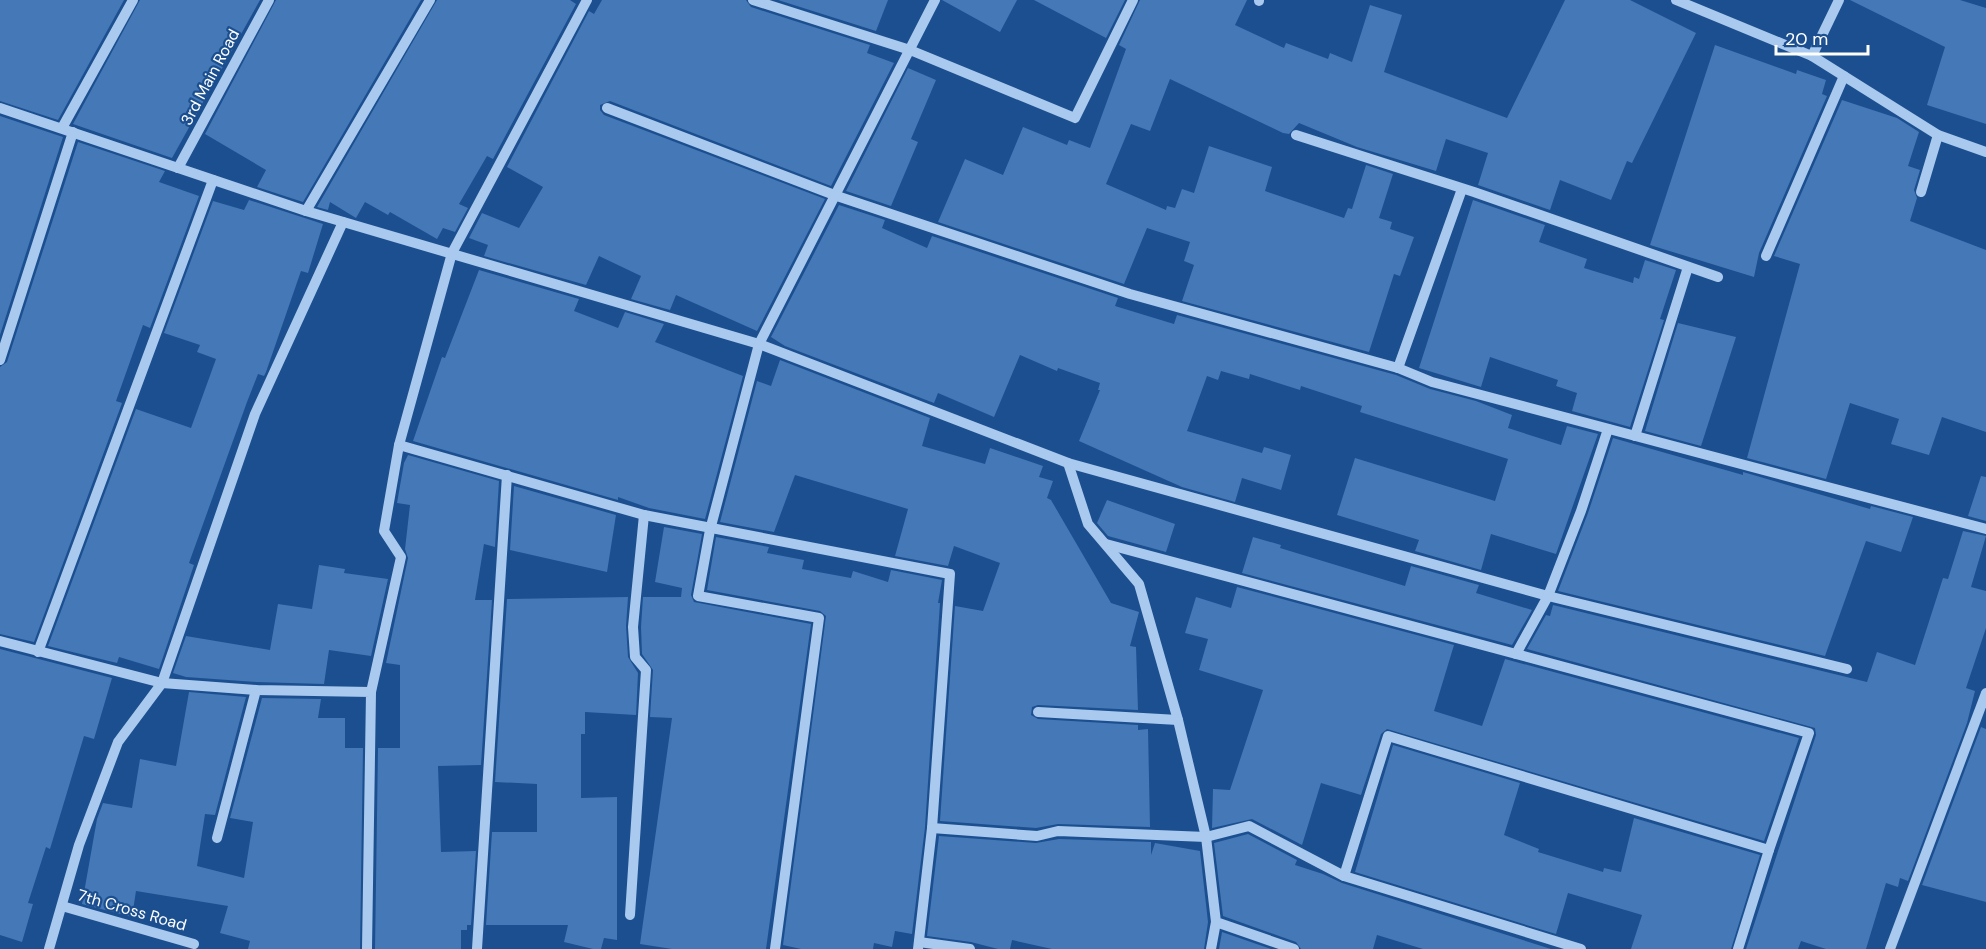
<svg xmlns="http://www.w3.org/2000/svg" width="1986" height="949" font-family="'DM Sans',sans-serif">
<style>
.building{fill:#4478b7}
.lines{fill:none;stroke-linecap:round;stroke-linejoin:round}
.minor{stroke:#a9c9ee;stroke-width:10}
.labels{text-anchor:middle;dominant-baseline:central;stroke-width:4.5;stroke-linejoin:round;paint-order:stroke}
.street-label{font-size:16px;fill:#fff;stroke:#1b4f8f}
</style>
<rect width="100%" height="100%" fill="#1b4f8f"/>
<g class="building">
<path d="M 0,0 L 124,0 L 58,120 L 0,101 Z"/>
<path d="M 140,0 L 260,0 L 172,158 L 73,124 Z"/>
<path d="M 276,0 L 421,0 L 303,202 L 257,187 L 266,170 L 205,134 Z"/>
<path d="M 437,0 L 570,0 L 576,4 L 493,159 L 487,156 L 459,204 L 468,208 L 455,232 L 443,228 L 437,239 L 390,212 L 388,215 L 365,202 L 356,218 L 330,202 L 328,210 L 317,207 Z"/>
<path d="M 602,0 L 746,0 L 751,7 L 870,45 L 867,53 L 894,63 L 831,186 L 610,101 L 600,105 L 600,110 L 604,115 L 825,199 L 757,331 L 676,295 L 670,310 L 631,299 L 641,276 L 599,256 L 586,285 L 484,256 L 488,245 L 469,238 L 482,213 L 519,228 L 543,187 L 507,167 L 589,11 L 594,14 Z"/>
<path d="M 778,0 L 888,0 L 876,31 Z"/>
<path d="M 942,0 L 1017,0 L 1000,32 Z"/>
<path d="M 1034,0 L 1125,0 L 1106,38 Z"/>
<path d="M 1140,0 L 1247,0 L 1235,25 L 1284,48 L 1286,43 L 1328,59 L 1330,53 L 1352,62 L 1370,5 L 1402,15 L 1384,72 L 1507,118 L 1565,0 L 1630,0 L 1696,33 L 1632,163 L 1627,161 L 1611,200 L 1560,180 L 1550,210 L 1478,185 L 1488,153 L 1446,139 L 1436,171 L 1357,147 L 1299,123 L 1289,134 L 1283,133 L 1170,79 L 1150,131 L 1131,124 L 1106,184 L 1166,210 L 1167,206 L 1175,208 L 1182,189 L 1194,193 L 1209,146 L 1272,167 L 1265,191 L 1344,218 L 1348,208 L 1352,209 L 1366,165 L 1393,174 L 1379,218 L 1392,222 L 1390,229 L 1414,237 L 1400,276 L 1394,274 L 1369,352 L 1182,301 L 1194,265 L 1184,261 L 1190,242 L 1147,228 L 1124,284 L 938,222 L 965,159 L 1003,175 L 1023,127 L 1067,145 L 1069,140 L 1090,148 L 1126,49 L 1119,45 Z"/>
<path d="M 1850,0 L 1960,0 L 1986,8 L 1986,124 L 1927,105 L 1945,47 Z"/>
<path d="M 1715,45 L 1796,74 L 1797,70 L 1826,80 L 1822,94 L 1827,96 L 1759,253 L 1754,277 L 1650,245 Z"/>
<path d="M 908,68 L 936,80 L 911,139 L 918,142 L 891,206 L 846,191 Z"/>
<path d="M 1842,100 L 1897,118 L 1919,132 L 1908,166 L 1920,170 L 1914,190 L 1917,198 L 1910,221 L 1986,250 L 1986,432 L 1942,417 L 1929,455 L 1891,444 L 1899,419 L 1850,403 L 1826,479 L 1747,458 L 1800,264 L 1774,256 Z"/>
<path d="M 0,116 L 63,137 L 0,335 Z"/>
<path d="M 78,142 L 165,171 L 159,182 L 199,196 L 150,328 L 143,325 L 116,401 L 122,403 L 34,642 L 0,634 L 0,367 L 7,362 Z"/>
<path d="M 249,200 L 323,224 L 308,273 L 301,271 L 266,372 L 264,376 L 258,374 L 247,402 L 189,563 L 194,565 L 159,669 L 119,657 L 117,663 L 48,646 L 136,409 L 191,428 L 216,359 L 197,352 L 200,345 L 164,333 L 213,201 L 244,210 Z"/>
<path d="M 1473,200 L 1545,225 L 1539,242 L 1587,259 L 1584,268 L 1633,283 L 1634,277 L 1639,279 L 1645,260 L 1676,270 L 1660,319 L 1664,320 L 1630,427 L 1572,411 L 1577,393 L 1556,386 L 1558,380 L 1490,357 L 1481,387 L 1419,368 Z"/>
<path d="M 839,205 L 885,220 L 882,228 L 927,248 L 932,236 L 1118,298 L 1115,306 L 1174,324 L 1177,315 L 1396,375 L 1430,389 L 1476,401 L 1512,415 L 1508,428 L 1561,445 L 1567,426 L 1598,434 L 1556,554 L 1491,534 L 1481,570 L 1415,551 L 1419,540 L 1337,515 L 1355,458 L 1495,501 L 1508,459 L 1360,412 L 1362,406 L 1301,386 L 1300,390 L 1250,374 L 1249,379 L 1221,371 L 1218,380 L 1207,376 L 1187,431 L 1262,453 L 1264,447 L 1291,455 L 1281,490 L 1242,478 L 1235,502 L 1182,487 L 1079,441 L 1100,390 L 1098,390 L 1100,383 L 1058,368 L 1057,371 L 1020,355 L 994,417 L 938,393 L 934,403 L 785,346 L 771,337 Z"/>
<path d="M 479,270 L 579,299 L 574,311 L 618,328 L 625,312 L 664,324 L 655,342 L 743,376 L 705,519 L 649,508 L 618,497 L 618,500 L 413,441 L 442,357 L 445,358 Z"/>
<path d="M 1678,323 L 1736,337 L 1701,446 L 1645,431 Z"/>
<path d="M 780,360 L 930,418 L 922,446 L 985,464 L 990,448 L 1043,466 L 1039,477 L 1053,481 L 1047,498 L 1051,500 L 1111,603 L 1139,612 L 1130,646 L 1136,647 L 1138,710 L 1038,705 L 1032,707 L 1031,715 L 1038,719 L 1138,725 L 1138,730 L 1148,729 L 1150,827 L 1058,824 L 1036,828 L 940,821 L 955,606 L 983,611 L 1000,563 L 954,546 L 948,566 L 895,556 L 908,509 L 795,475 L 774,532 L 720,522 L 757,381 L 771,386 Z"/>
<path d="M 1613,438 L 1743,475 L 1743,472 L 1870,509 L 1871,506 L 1913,517 L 1901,552 L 1866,541 L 1825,656 L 1558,591 L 1588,513 Z"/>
<path d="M 408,455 L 499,481 L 495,547 L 484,544 L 475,600 L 492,600 L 481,765 L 438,766 L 441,852 L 476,851 L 471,925 L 467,925 L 467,930 L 461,930 L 461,949 L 375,949 L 378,748 L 400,748 L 400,665 L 386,663 L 408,558 L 405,549 L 410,505 L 397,503 L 404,463 Z"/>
<path d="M 1981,476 L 1986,477 L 1986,521 L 1968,516 Z"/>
<path d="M 514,486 L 616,515 L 607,572 L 510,550 Z"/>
<path d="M 1107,500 L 1175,524 L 1166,552 L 1108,536 L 1097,523 Z"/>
<path d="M 664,527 L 702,534 L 691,595 L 694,602 L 811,624 L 766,949 L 672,949 L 640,944 L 672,718 L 650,717 L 653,670 L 642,654 L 641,627 L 643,597 L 681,597 L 682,588 L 655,582 Z"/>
<path d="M 1963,531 L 1986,536 L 1971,587 L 1986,591 L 1986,628 L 1966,688 L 1975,691 L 1967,723 L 1908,881 L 1900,878 L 1898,887 L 1886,883 L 1866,949 L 1826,949 L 1801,941 L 1798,949 L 1746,949 L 1816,735 L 1815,728 L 1527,649 L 1546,615 L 1550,616 L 1553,605 L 1867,682 L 1877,652 L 1915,665 L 1943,578 L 1948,579 Z"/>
<path d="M 716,537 L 769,547 L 767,553 L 804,560 L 802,569 L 851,578 L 853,571 L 888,582 L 891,570 L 942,580 L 938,603 L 940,603 L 925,827 L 912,934 L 895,931 L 892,947 L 874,943 L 873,949 L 801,949 L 783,945 L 826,616 L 820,611 L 707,590 Z"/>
<path d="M 1253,537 L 1281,545 L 1280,548 L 1405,586 L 1411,566 L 1479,585 L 1476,593 L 1532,610 L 1512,645 L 1242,573 Z"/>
<path d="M 319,565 L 345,569 L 344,573 L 388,579 L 371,656 L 329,650 L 324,684 L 256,682 L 186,677 L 173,673 L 186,636 L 270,650 L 278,604 L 312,609 Z"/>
<path d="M 1237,587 L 1454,645 L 1434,711 L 1482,726 L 1505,659 L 1799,738 L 1764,841 L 1387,729 L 1381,734 L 1361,795 L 1321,783 L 1302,845 L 1252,819 L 1212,828 L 1213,789 L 1230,790 L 1263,690 L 1199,670 L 1208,639 L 1185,633 L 1196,597 L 1231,608 Z"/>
<path d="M 628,597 L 626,626 L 628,657 L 638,673 L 636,715 L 585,712 L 585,734 L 581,734 L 581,798 L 617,797 L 617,940 L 604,938 L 601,949 L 593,949 L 564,942 L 568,925 L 486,925 L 492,832 L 537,832 L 537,784 L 495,782 L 507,599 Z"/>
<path d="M 0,649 L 112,678 L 94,739 L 84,736 L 50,849 L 46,847 L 28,903 L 33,904 L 22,942 L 0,935 Z"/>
<path d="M 189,692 L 246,697 L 215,815 L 205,814 L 197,866 L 244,878 L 253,822 L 230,818 L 262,698 L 321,699 L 318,718 L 345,718 L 345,748 L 363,748 L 360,949 L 248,949 L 250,941 L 220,933 L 228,906 L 136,891 L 132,917 L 82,904 L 97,819 L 103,803 L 132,808 L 140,759 L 176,766 Z"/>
<path d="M 1981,727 L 1986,729 L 1986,902 L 1922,885 Z"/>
<path d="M 1393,745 L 1520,783 L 1504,835 L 1539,849 L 1538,852 L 1603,872 L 1604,868 L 1621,872 L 1634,818 L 1760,855 L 1731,949 L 1631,949 L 1642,915 L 1568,893 L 1556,934 L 1355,872 Z"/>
<path d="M 1248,834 L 1297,860 L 1295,865 L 1323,874 L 1342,883 L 1551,949 L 1423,949 L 1377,935 L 1373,949 L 1301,949 L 1296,942 L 1223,916 L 1214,843 Z"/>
<path d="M 939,836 L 1036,843 L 1059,839 L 1151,842 L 1151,855 L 1155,843 L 1200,851 L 1208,922 L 1204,949 L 1052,949 L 1012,940 L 1010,949 L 998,949 L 971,942 L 927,936 Z"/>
<path d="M 1222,932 L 1271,949 L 1219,949 Z"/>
</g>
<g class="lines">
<g class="minor">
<path d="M 587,0 L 452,253 L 399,445 L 644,515 L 950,574 L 932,828 L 918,949"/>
<path d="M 753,0 L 910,50 L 1075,118 L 1133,0"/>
<path d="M 1676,0 L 1812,56 L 1938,135 L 1986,152"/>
<path d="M 1259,1 L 1259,0"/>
<path d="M 1812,56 L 1839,0"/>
<path d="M 0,108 L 306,211 L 759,344 L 1068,463 L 1548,596 L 1847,669"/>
<path d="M 607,108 L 837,196 L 1130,294 L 1398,368 L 1432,382 L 1986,529"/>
<path d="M 62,128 L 133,0"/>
<path d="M 1296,135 L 1474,192 L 1718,277"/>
<path d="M 178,168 L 269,0"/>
<path d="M 1921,192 L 1938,135"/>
<path d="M 306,211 L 430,0"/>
<path d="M 1766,256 L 1844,76"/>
<path d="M 0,360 L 73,132"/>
<path d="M 1398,368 L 1462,189"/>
<path d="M 1635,436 L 1688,267"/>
<path d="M 1068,463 L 1088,524 L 1139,584 L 1178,720 L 1206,837 L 1216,922 L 1294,949"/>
<path d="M 1106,544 L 1516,654 L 1548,596 L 1581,511 L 1608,429"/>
<path d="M 0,641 L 162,683 L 256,690 L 371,692 L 367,949"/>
<path d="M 38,652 L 213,180"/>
<path d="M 1516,654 L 1809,733 L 1769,850"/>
<path d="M 371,692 L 401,557 L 384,531 L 399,445"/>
<path d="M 1038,712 L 1178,720"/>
<path d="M 932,828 L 1037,836 L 1058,831 L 1206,837 L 1249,826 L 1344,876 L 1581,949"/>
<path d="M 217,838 L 256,690"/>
<path d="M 1344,876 L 1388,736 L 1769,850 L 1738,949"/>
<path d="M 62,906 L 194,944"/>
<path d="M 630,915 L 646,670 L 635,657 L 633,627 L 644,515"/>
<path d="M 919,942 L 970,949"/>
<path d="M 49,949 L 79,845 L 118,742 L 162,683 L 255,414 L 343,222"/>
<path d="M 477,949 L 507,475"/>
<path d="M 775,949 L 819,618 L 698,596 L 710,530 L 759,344 L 935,0"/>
<path d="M 1211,949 L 1216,922"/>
<path d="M 1890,949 L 1986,693"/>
</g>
</g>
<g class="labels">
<g class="street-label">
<text transform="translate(210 77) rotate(-62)">3rd Main Road</text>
<text transform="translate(132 910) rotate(16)">7th Cross Road</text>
</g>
</g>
<path d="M1776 45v9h92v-9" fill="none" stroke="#ffffff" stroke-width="3"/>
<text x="1785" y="45" font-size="18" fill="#ffffff" stroke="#1b4f8f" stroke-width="4.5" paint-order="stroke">20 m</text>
</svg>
